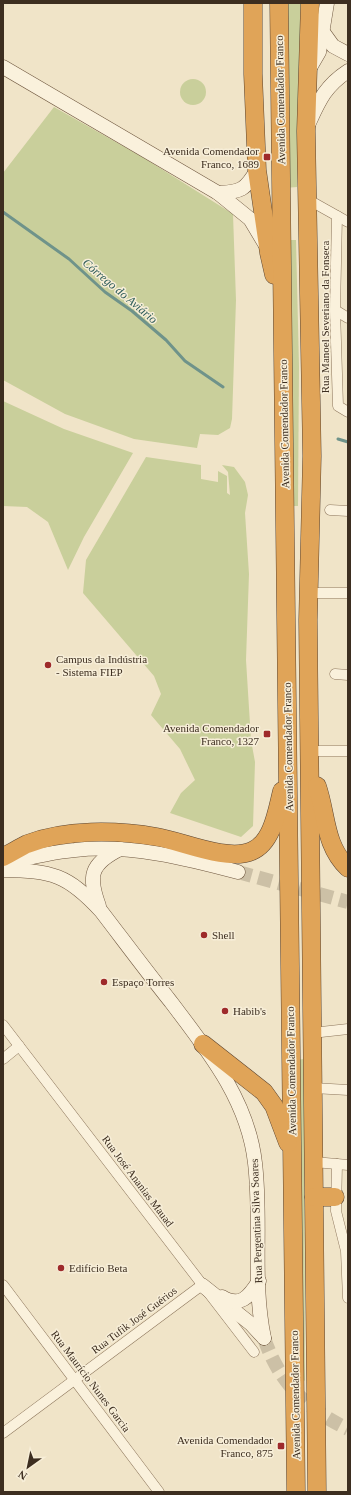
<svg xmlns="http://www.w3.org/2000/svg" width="351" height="1495" font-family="Georgia,serif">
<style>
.green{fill:#c9cf9b}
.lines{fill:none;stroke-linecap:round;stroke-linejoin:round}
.stream{stroke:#6f938a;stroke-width:3}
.secondary-tunnel{stroke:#ccc0a6;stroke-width:14;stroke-dasharray:14 7;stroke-linecap:butt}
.street-casing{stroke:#8d765c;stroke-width:11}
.secondary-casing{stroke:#6f573f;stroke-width:15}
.highway-casing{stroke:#5b4430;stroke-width:19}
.street{stroke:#faf1dc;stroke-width:10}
.secondary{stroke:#faf1dc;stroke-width:14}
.highway{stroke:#e0a458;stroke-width:18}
.poi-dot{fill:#9e2a2b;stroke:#f7eed8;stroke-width:1.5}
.labels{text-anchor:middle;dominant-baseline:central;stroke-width:3;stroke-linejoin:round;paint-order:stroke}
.street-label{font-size:11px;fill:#3d2e20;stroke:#f7eed8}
.poi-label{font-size:11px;fill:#3d2e20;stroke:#f7eed8;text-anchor:start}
.water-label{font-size:12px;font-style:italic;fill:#2f5d5a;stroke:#f7eed8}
</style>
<rect width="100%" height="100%" fill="#f0e4c8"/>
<g class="green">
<path d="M 285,3 L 301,3 L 297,187 L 285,188 Z"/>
<circle cx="193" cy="92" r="13"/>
<path d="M 54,107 L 144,158 L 233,214 L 236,300 L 232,419 L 230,428 L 218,435 L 200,434 L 197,448 L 134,439 L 65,414 L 3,380 L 3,173 Z"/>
<path d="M 287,240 L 296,240 L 299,366 L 298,506 L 292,506 Z"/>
<path d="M 3,401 L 64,429 L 133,453 L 84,537 L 68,570 L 48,522 L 27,507 L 3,506 Z"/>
<path d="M 146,457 L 201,465 L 201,479 L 218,482 L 218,471 L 227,476 L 227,493 L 230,495 L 228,472 L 222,465 L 234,467 L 245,482 L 248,495 L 245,513 L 249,574 L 246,660 L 251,740 L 255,762 L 253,826 L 241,837 L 170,813 L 181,793 L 195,780 L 180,749 L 151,715 L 161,694 L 154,676 L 83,593 L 86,560 Z"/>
<path d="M 304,1059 L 305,1381 L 297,1375 L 294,1060 Z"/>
</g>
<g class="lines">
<g class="stream">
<path d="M 3,212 L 69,259 L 105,292 L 132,311 L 166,340 L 185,361 L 223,387"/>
<path d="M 338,439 L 348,442"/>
</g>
<g class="secondary-tunnel">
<path d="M 238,872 L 348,902"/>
<path d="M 264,1338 C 279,1382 306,1409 348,1429"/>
</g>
<g class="street-casing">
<g id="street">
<path d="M 307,199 L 348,222"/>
<path d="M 337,216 L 335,310 L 338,406 L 348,412"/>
<path d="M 335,310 L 348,318"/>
<path d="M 330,510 L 348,511"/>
<path d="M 308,593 L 348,593"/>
<path d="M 335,674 L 348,675"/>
<path d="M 309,751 L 348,751"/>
<path d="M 3,1025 L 254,1352"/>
<path d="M 312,1033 L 348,1029"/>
<path d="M 3,1059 L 19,1046"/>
<path d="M 313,1088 L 348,1090"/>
<path d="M 314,1162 L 348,1165"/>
<path d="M 337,1164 L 336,1211 L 346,1251 L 348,1298"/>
<path d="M 3,1285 L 159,1492"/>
<path d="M 3,1433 L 202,1285"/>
</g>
</g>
<g class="secondary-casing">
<g id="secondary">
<path d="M 320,28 L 333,46 L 348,54"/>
<path d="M 3,67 L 218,193 L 250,219 L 265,244"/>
<path d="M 308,71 L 319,52 L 327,3"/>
<path d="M 308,125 C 319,101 325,86 348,71"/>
<path d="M 218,193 C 241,192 245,190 257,170"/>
<path d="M 3,864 C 27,858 51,852 75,850 C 129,844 186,858 238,872"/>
<path d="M 3,870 C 52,871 67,874 101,911 C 124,941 147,972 171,1002 C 208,1051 248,1100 255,1163 C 262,1221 252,1281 264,1338"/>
<path d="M 99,906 C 88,876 90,864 120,849"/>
<path d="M 202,1285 L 251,1324 L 264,1338"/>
<path d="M 222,1297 C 240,1308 249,1297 259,1281"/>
</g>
</g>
<g class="highway-casing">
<g id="highway">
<path d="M 253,3 L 253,74 L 257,170 L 269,253 L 274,275"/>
<path d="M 279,3 L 296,1492"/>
<path d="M 310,3 L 306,131 L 312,456 L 308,620 L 317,1492"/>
<path d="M 317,786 C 327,815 324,845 348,868"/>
<path d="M 3,857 C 11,853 19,848 27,844 C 66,829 116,830 157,837 C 182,841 227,862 252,851 C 273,842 277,810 282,791"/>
<path d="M 203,1044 L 264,1092 L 274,1106 L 288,1143"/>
<path d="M 314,1197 L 335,1197"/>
</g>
</g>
<use href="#street" class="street"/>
<use href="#secondary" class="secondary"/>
<use href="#highway" class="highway"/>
</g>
<g class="poi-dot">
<rect x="263" y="153" width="8" height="8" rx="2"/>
<circle cx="48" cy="665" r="4"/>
<rect x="263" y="730" width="8" height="8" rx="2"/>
<circle cx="204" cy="935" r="4"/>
<circle cx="104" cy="982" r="4"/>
<circle cx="225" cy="1011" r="4"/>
<circle cx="61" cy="1268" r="4"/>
<rect x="277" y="1442" width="8" height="8" rx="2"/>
</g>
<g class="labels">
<g class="street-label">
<text transform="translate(280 100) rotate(-91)">Avenida Comendador Franco</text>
<text transform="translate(325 317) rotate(-90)">Rua Manoel Severiano da Fonseca</text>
<text transform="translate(284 424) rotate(-91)">Avenida Comendador Franco</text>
<text transform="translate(288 747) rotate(-91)">Avenida Comendador Franco</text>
<text transform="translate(291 1071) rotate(-91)">Avenida Comendador Franco</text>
<text transform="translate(138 1181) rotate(53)">Rua José Ananias Mauad</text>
<text transform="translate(256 1221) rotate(-92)">Rua Pergentina Silva Soares</text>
<text transform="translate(134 1320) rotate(-37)">Rua Tufik José Guérios</text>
<text transform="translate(91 1381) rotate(53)">Rua Maurício Nunes Garcia</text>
<text transform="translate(295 1395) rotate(-91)">Avenida Comendador Franco</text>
</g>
<g class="poi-label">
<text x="259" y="151" text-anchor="end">Avenida Comendador<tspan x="259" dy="13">Franco, 1689</tspan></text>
<text x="56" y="659">Campus da Indústria<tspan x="56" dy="13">- Sistema FIEP</tspan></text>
<text x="259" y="728" text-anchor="end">Avenida Comendador<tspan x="259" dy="13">Franco, 1327</tspan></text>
<text x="212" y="935">Shell</text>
<text x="112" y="982">Espaço Torres</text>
<text x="233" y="1011">Habib's</text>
<text x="69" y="1268">Edifício Beta</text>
<text x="273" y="1440" text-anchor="end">Avenida Comendador<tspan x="273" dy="13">Franco, 875</tspan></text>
</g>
<g class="water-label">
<text transform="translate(120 291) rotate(40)">Córrego do Aviário</text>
</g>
</g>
<rect width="351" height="1495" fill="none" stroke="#3d2e20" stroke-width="8"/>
<g transform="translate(28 1467) rotate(213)" stroke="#f7eed8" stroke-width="3" paint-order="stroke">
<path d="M0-3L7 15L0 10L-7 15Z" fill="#3d2e20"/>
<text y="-6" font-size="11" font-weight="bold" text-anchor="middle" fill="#3d2e20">N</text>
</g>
</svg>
